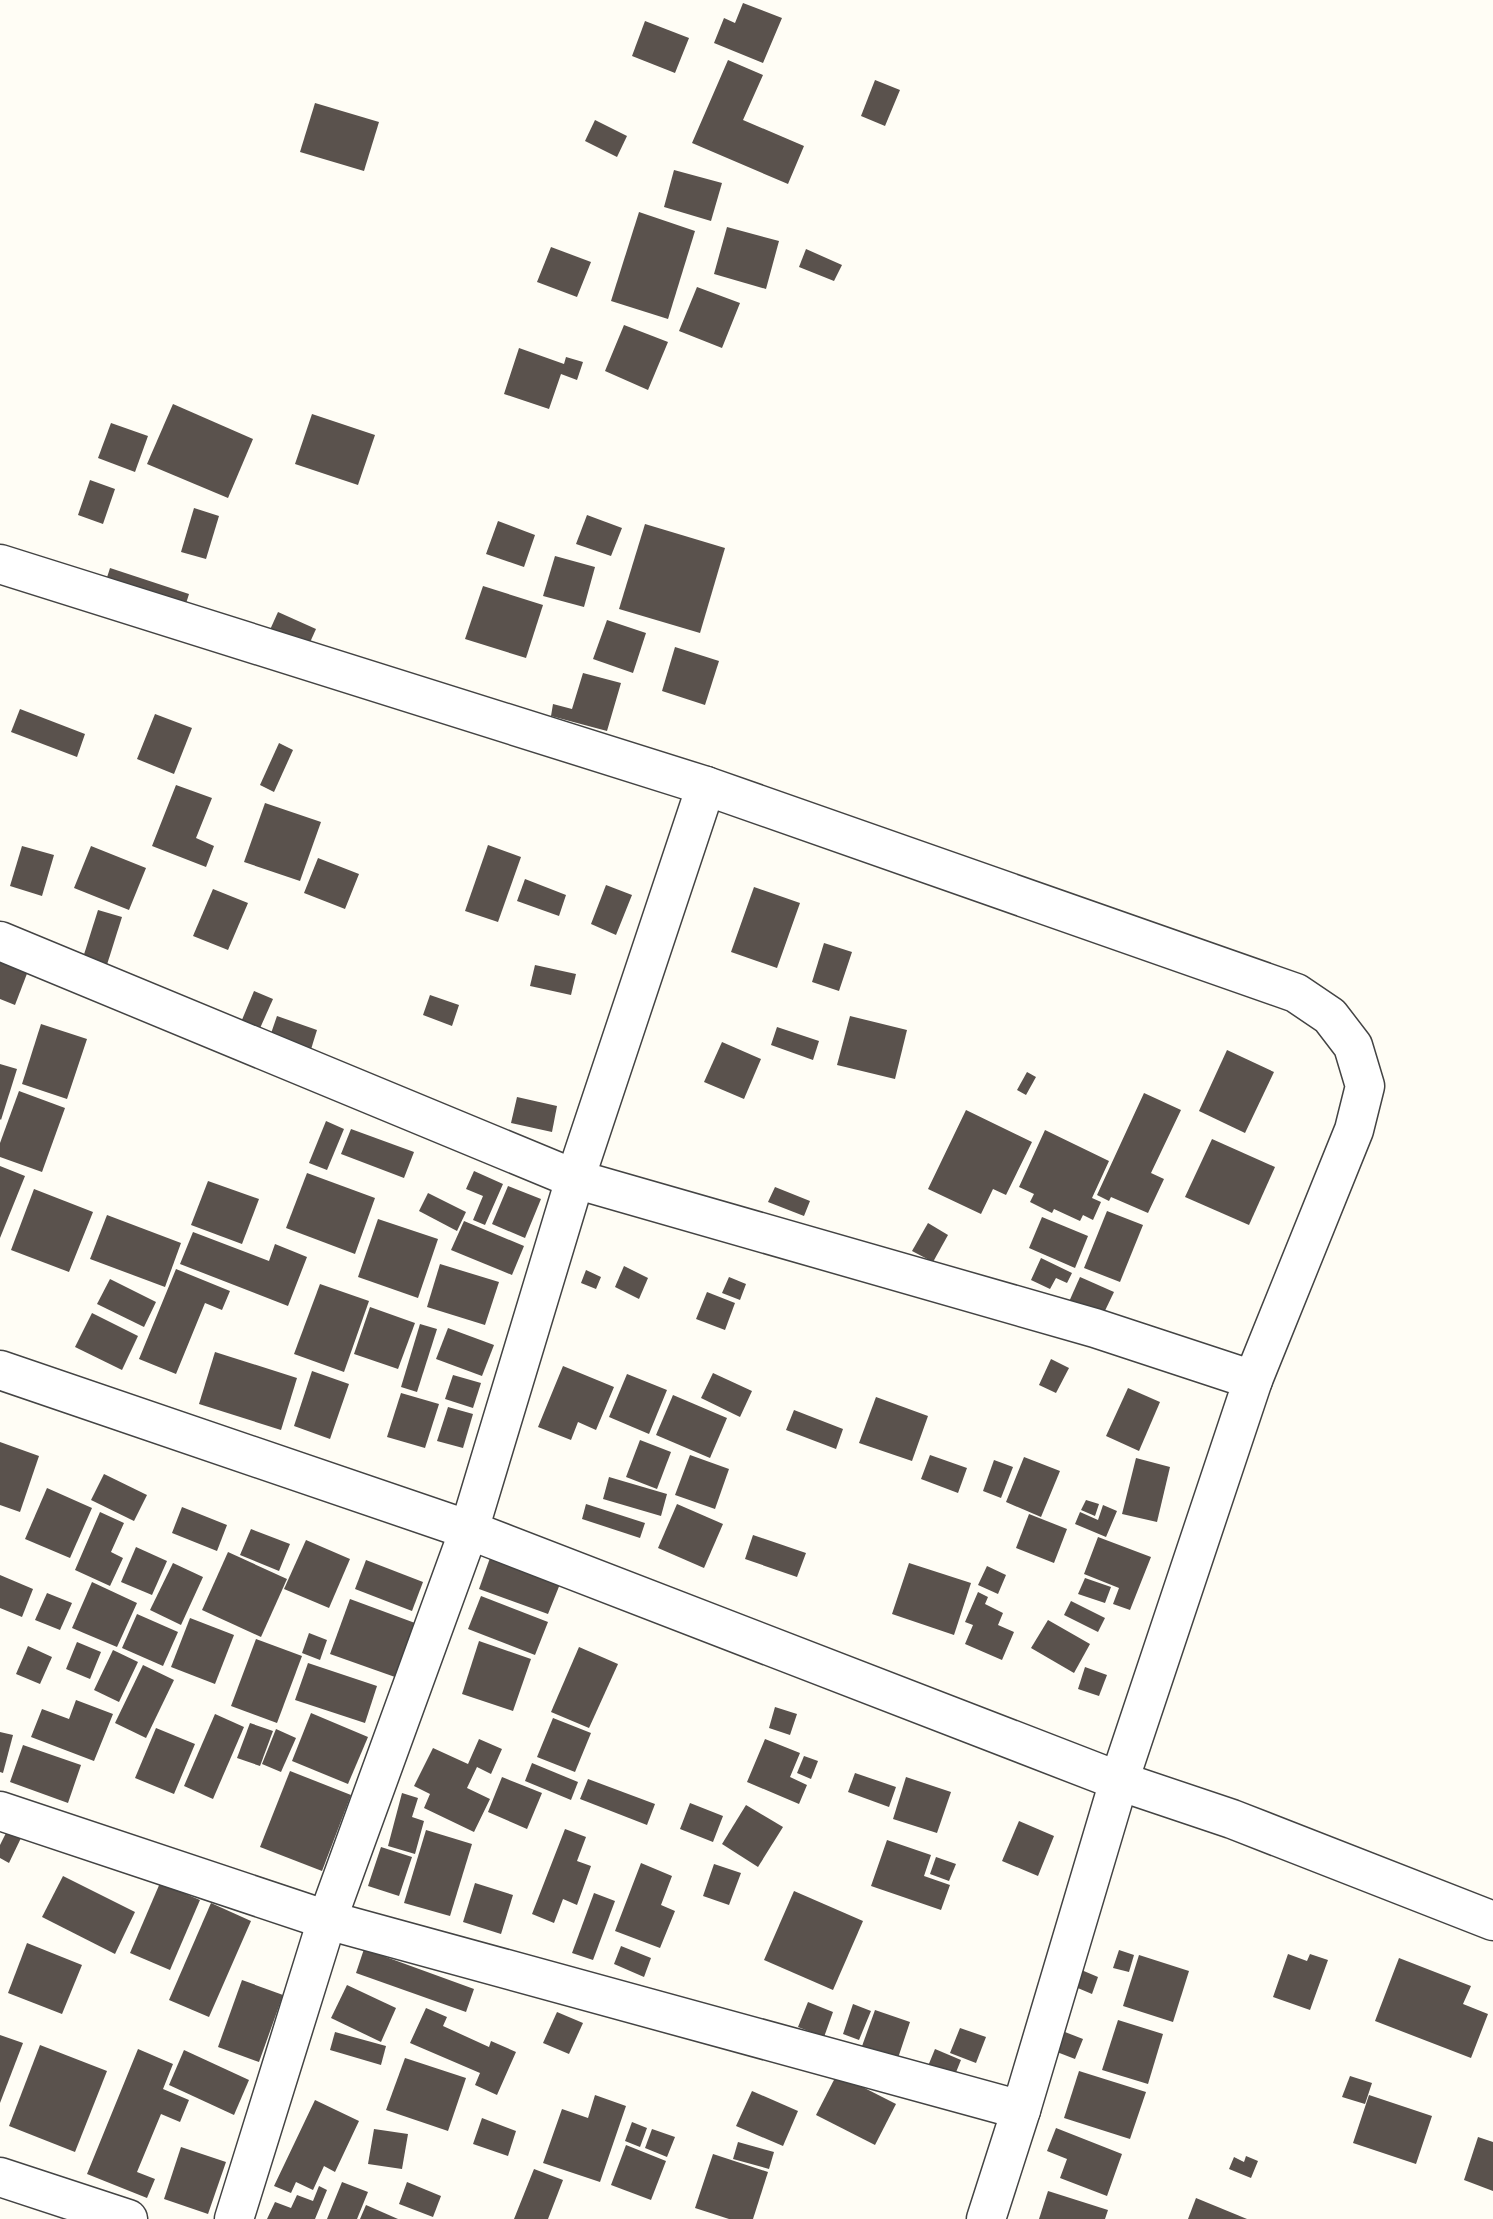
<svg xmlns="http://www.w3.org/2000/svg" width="1493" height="2219" font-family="'Libre Baskerville',serif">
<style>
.building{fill:#5a524d}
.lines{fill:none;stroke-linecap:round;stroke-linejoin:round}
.street-casing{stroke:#444;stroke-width:41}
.street{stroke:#fff;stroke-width:38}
</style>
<rect width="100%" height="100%" fill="#fffdf5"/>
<g class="building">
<path d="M 743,3 L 782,18 L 763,63 L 714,43 L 724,18 L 735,23 Z"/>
<path d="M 645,21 L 689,38 L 675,73 L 632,56 Z"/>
<path d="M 728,60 L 763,75 L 743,120 L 804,146 L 788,184 L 692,143 Z"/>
<path d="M 875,80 L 900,90 L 885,126 L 861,116 Z"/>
<path d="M 315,103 L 379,122 L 364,171 L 300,152 Z"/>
<path d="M 595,120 L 627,136 L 617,157 L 585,141 Z"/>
<path d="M 674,170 L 722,183 L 711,221 L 664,207 Z"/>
<path d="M 639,212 L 695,231 L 668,319 L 611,301 Z"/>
<path d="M 727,227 L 779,241 L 766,289 L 714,274 Z"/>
<path d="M 551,247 L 591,262 L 577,297 L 537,282 Z"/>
<path d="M 806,249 L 842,265 L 834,281 L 799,267 Z"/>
<path d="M 697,287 L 740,303 L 722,348 L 679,331 Z"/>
<path d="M 624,325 L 668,342 L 648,390 L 605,371 Z"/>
<path d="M 519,348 L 564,364 L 566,357 L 583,362 L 577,380 L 561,374 L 549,409 L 504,394 Z"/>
<path d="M 173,404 L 253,439 L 228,498 L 147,464 Z"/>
<path d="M 312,414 L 375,435 L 358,485 L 295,464 Z"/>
<path d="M 111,423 L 148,436 L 135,472 L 98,458 Z"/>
<path d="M 90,480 L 115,489 L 103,524 L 78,515 Z"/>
<path d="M 194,508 L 219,516 L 206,559 L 181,552 Z"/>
<path d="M 587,515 L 622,528 L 611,556 L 576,544 Z"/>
<path d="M 498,521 L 535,535 L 524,567 L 486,554 Z"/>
<path d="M 645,524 L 725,548 L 700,633 L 619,609 Z"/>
<path d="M 555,556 L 595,567 L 584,607 L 543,596 Z"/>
<path d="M 110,568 L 189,594 L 182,616 L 103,590 Z"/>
<path d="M 483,586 L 543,605 L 526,658 L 465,639 Z"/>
<path d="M 278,612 L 316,629 L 307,649 L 269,632 Z"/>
<path d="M 607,620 L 646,633 L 633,673 L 593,659 Z"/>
<path d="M 675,647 L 719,661 L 705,705 L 662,691 Z"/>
<path d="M 583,673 L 621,683 L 607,731 L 551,716 L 553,704 L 572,709 Z"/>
<path d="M 20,709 L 85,734 L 77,757 L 11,732 Z"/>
<path d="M 155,714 L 192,728 L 174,774 L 137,759 Z"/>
<path d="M 279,743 L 293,750 L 274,792 L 260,785 Z"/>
<path d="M 176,785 L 212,798 L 196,838 L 214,846 L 206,867 L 152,846 Z"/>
<path d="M 265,803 L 321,822 L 300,881 L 244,862 Z"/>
<path d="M 488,845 L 521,857 L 498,922 L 465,911 Z"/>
<path d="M 22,846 L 54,855 L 42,896 L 10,886 Z"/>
<path d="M 91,846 L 146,868 L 129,910 L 74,888 Z"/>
<path d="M 318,858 L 359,874 L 345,909 L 304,893 Z"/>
<path d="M 525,879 L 566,895 L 559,916 L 517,901 Z"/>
<path d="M 606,885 L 632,895 L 616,935 L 591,924 Z"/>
<path d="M 754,887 L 800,903 L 777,968 L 731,952 Z"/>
<path d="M 213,889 L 248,903 L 228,950 L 193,936 Z"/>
<path d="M 98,910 L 122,917 L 105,971 L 81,964 Z"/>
<path d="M 824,943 L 852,952 L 839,991 L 812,982 Z"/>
<path d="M 0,960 L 28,971 L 15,1005 L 0,999 Z"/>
<path d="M 535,965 L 576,974 L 571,995 L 530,986 Z"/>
<path d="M 254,991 L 273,999 L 257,1035 L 239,1027 Z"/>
<path d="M 430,995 L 459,1005 L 452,1026 L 423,1015 Z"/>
<path d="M 277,1016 L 317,1030 L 308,1059 L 267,1045 Z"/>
<path d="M 850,1016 L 907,1030 L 895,1079 L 837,1065 Z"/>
<path d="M 41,1024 L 87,1039 L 67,1099 L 22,1084 Z"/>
<path d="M 777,1027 L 819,1041 L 813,1060 L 771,1045 Z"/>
<path d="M 722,1042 L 761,1059 L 744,1099 L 704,1082 Z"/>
<path d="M 1227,1050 L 1274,1072 L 1245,1133 L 1199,1111 Z"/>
<path d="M 0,1064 L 17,1069 L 1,1120 L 0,1119 Z"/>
<path d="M 1027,1072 L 1036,1077 L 1026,1095 L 1017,1090 Z"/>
<path d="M 19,1091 L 65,1108 L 42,1172 L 0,1157 L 0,1143 Z"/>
<path d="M 1144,1093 L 1181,1110 L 1151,1173 L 1164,1179 L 1148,1213 L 1111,1197 L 1109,1201 L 1097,1195 Z"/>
<path d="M 517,1097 L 557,1106 L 552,1132 L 511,1123 Z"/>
<path d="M 966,1110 L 1032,1142 L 1006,1195 L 993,1189 L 981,1214 L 928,1189 Z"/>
<path d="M 326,1121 L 344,1129 L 327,1170 L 309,1163 Z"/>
<path d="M 351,1129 L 414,1152 L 404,1178 L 341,1154 Z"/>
<path d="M 1045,1130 L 1109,1161 L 1092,1198 L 1101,1202 L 1093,1220 L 1083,1215 L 1080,1221 L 1054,1209 L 1052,1213 L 1030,1202 L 1034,1194 L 1019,1187 Z"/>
<path d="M 1212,1139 L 1275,1167 L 1249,1225 L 1185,1197 Z"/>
<path d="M 0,1166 L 25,1176 L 0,1238 Z"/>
<path d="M 474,1171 L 503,1184 L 485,1225 L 473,1220 L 483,1196 L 466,1189 Z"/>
<path d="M 307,1173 L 375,1198 L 355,1254 L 286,1228 Z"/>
<path d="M 208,1181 L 259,1199 L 242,1244 L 191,1225 Z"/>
<path d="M 508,1186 L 541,1199 L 525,1238 L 492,1224 Z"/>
<path d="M 775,1187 L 810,1201 L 804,1216 L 768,1202 Z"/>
<path d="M 34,1189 L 93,1212 L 69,1272 L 11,1250 Z"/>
<path d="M 428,1193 L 466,1212 L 457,1231 L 419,1211 Z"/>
<path d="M 1107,1211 L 1143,1225 L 1120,1282 L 1084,1268 Z"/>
<path d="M 107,1215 L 181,1243 L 165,1287 L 90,1259 Z"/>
<path d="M 1042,1217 L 1088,1236 L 1075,1268 L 1029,1248 Z"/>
<path d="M 378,1219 L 438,1239 L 418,1298 L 358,1277 Z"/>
<path d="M 464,1221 L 524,1246 L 512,1275 L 451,1250 Z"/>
<path d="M 928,1223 L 948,1235 L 933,1262 L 912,1251 Z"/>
<path d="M 193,1232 L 269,1261 L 275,1244 L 307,1257 L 288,1306 L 180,1264 Z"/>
<path d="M 1041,1258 L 1072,1273 L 1067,1283 L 1056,1278 L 1050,1289 L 1031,1280 Z"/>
<path d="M 440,1264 L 499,1282 L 485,1325 L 427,1307 Z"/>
<path d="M 624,1266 L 648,1278 L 639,1299 L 615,1287 Z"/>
<path d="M 176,1269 L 230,1291 L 222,1310 L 205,1303 L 176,1374 L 139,1359 Z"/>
<path d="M 586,1270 L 601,1277 L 596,1289 L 581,1283 Z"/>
<path d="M 729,1277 L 746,1284 L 740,1300 L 722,1293 Z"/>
<path d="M 1080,1277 L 1114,1292 L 1101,1319 L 1068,1304 Z"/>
<path d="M 110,1279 L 156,1302 L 144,1327 L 97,1304 Z"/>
<path d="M 320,1284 L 369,1301 L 344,1372 L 294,1354 Z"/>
<path d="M 707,1292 L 735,1303 L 725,1330 L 696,1319 Z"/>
<path d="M 370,1307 L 415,1323 L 398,1369 L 354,1354 Z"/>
<path d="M 92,1313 L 138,1336 L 122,1370 L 75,1347 Z"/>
<path d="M 420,1324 L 437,1329 L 417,1392 L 401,1387 Z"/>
<path d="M 448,1328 L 494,1345 L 482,1376 L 436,1359 Z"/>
<path d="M 215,1352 L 297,1378 L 281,1430 L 199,1404 Z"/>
<path d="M 1051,1359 L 1069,1368 L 1056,1393 L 1039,1385 Z"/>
<path d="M 563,1366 L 614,1387 L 596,1430 L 578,1422 L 571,1440 L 538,1427 Z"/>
<path d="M 312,1371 L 349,1384 L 330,1439 L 294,1426 Z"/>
<path d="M 713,1373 L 752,1391 L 740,1417 L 701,1398 Z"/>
<path d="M 627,1374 L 667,1390 L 649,1434 L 609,1417 Z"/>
<path d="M 453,1375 L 481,1383 L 473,1408 L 445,1399 Z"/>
<path d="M 1128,1388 L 1160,1402 L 1139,1451 L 1106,1436 Z"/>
<path d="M 401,1393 L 439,1404 L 425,1448 L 387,1437 Z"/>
<path d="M 673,1395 L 727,1418 L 710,1458 L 656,1435 Z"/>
<path d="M 876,1397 L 928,1416 L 912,1461 L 859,1443 Z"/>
<path d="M 448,1407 L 473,1414 L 463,1448 L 437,1441 Z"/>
<path d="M 794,1410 L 843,1429 L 836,1449 L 786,1430 Z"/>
<path d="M 640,1440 L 671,1452 L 657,1489 L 626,1477 Z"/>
<path d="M 0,1442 L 39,1456 L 20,1512 L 0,1505 Z"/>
<path d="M 690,1455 L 729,1469 L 715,1509 L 675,1495 Z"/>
<path d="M 930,1455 L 967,1468 L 958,1493 L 921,1479 Z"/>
<path d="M 1024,1457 L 1060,1471 L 1041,1517 L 1006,1502 Z"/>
<path d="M 1136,1458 L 1170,1467 L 1157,1522 L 1122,1514 Z"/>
<path d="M 994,1460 L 1013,1467 L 1001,1498 L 983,1491 Z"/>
<path d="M 104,1474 L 147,1495 L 134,1521 L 91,1500 Z"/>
<path d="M 609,1477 L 667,1494 L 661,1516 L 603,1499 Z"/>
<path d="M 47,1488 L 92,1508 L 70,1558 L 25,1539 Z"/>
<path d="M 1086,1500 L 1099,1504 L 1095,1516 L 1081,1510 Z"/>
<path d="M 586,1504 L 645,1523 L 640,1538 L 582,1519 Z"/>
<path d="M 677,1504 L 723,1524 L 704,1568 L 658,1548 Z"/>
<path d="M 1103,1505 L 1117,1511 L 1106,1537 L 1075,1524 L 1080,1512 L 1098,1520 Z"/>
<path d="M 182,1507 L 227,1525 L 217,1551 L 172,1533 Z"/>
<path d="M 100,1512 L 124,1523 L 111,1552 L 123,1558 L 110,1586 L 75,1570 Z"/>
<path d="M 1029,1514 L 1067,1529 L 1054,1563 L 1016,1548 Z"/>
<path d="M 251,1529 L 290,1544 L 279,1571 L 240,1555 Z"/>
<path d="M 753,1535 L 806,1553 L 797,1577 L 745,1559 Z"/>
<path d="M 1098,1537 L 1151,1557 L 1130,1610 L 1113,1604 L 1119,1588 L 1084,1574 Z"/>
<path d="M 306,1540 L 350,1559 L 329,1608 L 284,1589 Z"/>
<path d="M 136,1547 L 167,1561 L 152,1595 L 121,1582 Z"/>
<path d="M 228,1552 L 287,1579 L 261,1637 L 202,1610 Z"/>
<path d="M 490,1558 L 560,1584 L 548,1614 L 479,1589 Z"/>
<path d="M 366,1560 L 423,1582 L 412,1611 L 355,1589 Z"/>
<path d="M 173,1563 L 203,1577 L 181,1625 L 150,1610 Z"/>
<path d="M 909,1563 L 971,1583 L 954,1635 L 892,1614 Z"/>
<path d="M 987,1566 L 1006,1575 L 998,1594 L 978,1585 Z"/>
<path d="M 0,1575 L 33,1589 L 22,1617 L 0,1608 Z"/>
<path d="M 1085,1578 L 1111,1587 L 1105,1603 L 1078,1594 Z"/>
<path d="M 92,1582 L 137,1603 L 117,1647 L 72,1628 Z"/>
<path d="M 978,1592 L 988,1597 L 985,1604 L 1003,1613 L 998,1625 L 1014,1632 L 1002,1660 L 965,1644 L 973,1625 L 965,1622 Z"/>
<path d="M 47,1593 L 72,1603 L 60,1630 L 35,1620 Z"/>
<path d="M 481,1596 L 548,1622 L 535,1655 L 468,1629 Z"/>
<path d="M 350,1599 L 415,1623 L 395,1677 L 330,1654 Z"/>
<path d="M 1071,1601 L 1105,1618 L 1098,1632 L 1064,1615 Z"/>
<path d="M 137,1614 L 178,1632 L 163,1666 L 122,1648 Z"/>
<path d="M 190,1618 L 234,1635 L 215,1684 L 171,1667 Z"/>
<path d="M 1048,1620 L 1090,1644 L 1074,1673 L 1031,1648 Z"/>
<path d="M 309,1633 L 327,1640 L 320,1660 L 302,1653 Z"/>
<path d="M 256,1639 L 302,1656 L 277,1723 L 231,1706 Z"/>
<path d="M 479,1641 L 531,1659 L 513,1711 L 462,1694 Z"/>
<path d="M 77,1642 L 101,1652 L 90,1679 L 66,1669 Z"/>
<path d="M 28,1646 L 52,1657 L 40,1684 L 16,1674 Z"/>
<path d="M 579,1647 L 618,1664 L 589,1728 L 551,1712 Z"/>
<path d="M 113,1650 L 138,1662 L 119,1702 L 94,1690 Z"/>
<path d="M 308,1663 L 377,1686 L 365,1723 L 295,1700 Z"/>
<path d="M 143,1665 L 174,1680 L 146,1738 L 115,1723 Z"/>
<path d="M 1085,1667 L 1107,1675 L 1099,1696 L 1078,1689 Z"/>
<path d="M 76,1700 L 113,1714 L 94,1761 L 31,1737 L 42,1709 L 69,1719 Z"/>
<path d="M 775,1707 L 797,1714 L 790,1735 L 769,1728 Z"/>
<path d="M 311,1713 L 368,1737 L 348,1784 L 292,1761 Z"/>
<path d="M 215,1714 L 244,1727 L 213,1799 L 184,1786 Z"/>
<path d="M 553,1718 L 591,1733 L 575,1772 L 537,1757 Z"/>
<path d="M 250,1723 L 273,1731 L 260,1766 L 237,1758 Z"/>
<path d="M 156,1728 L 195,1744 L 174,1794 L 135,1778 Z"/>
<path d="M 276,1729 L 296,1738 L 281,1772 L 262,1764 Z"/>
<path d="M 0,1732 L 13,1735 L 3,1773 L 0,1772 Z"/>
<path d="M 479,1739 L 502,1749 L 491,1774 L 477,1767 L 467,1788 L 490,1799 L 474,1832 L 424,1808 L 430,1794 L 414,1786 L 433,1748 L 468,1764 Z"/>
<path d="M 765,1739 L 800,1753 L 790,1777 L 807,1785 L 799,1804 L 747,1782 Z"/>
<path d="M 23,1745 L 81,1765 L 68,1803 L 10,1782 Z"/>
<path d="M 804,1756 L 818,1761 L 811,1779 L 797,1773 Z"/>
<path d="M 532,1763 L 578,1782 L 571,1800 L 525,1781 Z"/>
<path d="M 290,1771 L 351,1795 L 322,1871 L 260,1847 Z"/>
<path d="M 855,1773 L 896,1787 L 889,1807 L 848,1792 Z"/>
<path d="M 502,1777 L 542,1793 L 527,1829 L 488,1812 Z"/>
<path d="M 906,1777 L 951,1792 L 937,1833 L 893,1819 Z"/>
<path d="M 588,1779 L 655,1804 L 647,1825 L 580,1799 Z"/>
<path d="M 402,1793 L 418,1798 L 412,1817 L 424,1821 L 415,1854 L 388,1846 Z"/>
<path d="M 690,1803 L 723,1816 L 713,1842 L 680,1829 Z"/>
<path d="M 746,1805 L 783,1827 L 758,1867 L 722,1844 Z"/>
<path d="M 1019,1821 L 1054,1836 L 1038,1876 L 1002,1861 Z"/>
<path d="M 565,1829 L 586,1837 L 577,1861 L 591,1866 L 577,1905 L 563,1899 L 554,1923 L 532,1914 Z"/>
<path d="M 426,1830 L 472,1844 L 450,1916 L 404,1903 Z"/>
<path d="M 7,1831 L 21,1838 L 9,1863 L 0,1858 L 0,1845 Z"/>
<path d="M 887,1840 L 931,1855 L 924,1876 L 950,1885 L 941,1910 L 871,1886 Z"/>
<path d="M 381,1847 L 412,1857 L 399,1896 L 368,1886 Z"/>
<path d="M 936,1857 L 956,1864 L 949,1881 L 930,1874 Z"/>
<path d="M 641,1863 L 672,1876 L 661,1905 L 675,1911 L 660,1948 L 615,1931 Z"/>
<path d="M 714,1864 L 741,1873 L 729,1905 L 703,1896 Z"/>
<path d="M 63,1876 L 135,1912 L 115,1954 L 42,1917 Z"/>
<path d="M 160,1883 L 200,1900 L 170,1970 L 130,1953 Z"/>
<path d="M 475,1883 L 513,1895 L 501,1934 L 463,1922 Z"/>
<path d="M 794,1891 L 863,1921 L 833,1990 L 764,1960 Z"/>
<path d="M 594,1893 L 615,1901 L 593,1960 L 572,1953 Z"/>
<path d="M 211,1903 L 251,1921 L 209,2017 L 169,2000 Z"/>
<path d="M 27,1943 L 82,1965 L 62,2014 L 8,1993 Z"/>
<path d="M 621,1946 L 651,1958 L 644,1977 L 614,1964 Z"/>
<path d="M 364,1949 L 474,1989 L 466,2012 L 356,1973 Z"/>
<path d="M 1119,1950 L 1134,1955 L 1129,1972 L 1113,1968 Z"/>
<path d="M 1288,1954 L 1307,1961 L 1310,1954 L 1328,1960 L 1310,2010 L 1273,1997 Z"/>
<path d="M 1139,1955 L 1189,1971 L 1173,2022 L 1123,2006 Z"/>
<path d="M 1399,1958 L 1471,1986 L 1463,2004 L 1488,2014 L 1471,2058 L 1375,2021 Z"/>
<path d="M 1079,1969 L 1098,1977 L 1092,1994 L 1073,1986 Z"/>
<path d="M 242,1980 L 283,1995 L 259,2062 L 218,2047 Z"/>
<path d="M 347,1985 L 396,2008 L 381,2042 L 331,2018 Z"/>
<path d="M 808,2002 L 833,2012 L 824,2037 L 798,2027 Z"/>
<path d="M 853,2004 L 871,2011 L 859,2040 L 843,2034 Z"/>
<path d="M 426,2008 L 447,2017 L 443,2026 L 489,2047 L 491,2041 L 516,2052 L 497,2095 L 475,2085 L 480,2073 L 410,2043 Z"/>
<path d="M 875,2010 L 910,2022 L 897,2061 L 861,2049 Z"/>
<path d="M 557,2012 L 583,2023 L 569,2054 L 543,2043 Z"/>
<path d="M 1118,2020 L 1163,2034 L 1148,2084 L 1102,2070 Z"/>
<path d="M 1052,2027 L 1083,2039 L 1075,2059 L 1044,2047 Z"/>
<path d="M 960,2028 L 986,2037 L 976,2063 L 950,2053 Z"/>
<path d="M 335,2032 L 386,2046 L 381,2065 L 330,2050 Z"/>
<path d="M 0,2035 L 23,2043 L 0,2103 Z"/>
<path d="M 40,2045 L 107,2071 L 75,2152 L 9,2126 Z"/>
<path d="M 138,2049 L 173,2064 L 163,2089 L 189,2100 L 180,2122 L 161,2114 L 137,2172 L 155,2179 L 147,2198 L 87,2174 Z"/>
<path d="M 935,2049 L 961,2060 L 952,2082 L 926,2071 Z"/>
<path d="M 184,2050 L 249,2080 L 234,2115 L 169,2085 Z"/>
<path d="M 405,2058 L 466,2078 L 448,2131 L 386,2110 Z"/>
<path d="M 1079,2071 L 1146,2092 L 1130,2139 L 1064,2118 Z"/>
<path d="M 837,2074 L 896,2104 L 875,2145 L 816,2115 Z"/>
<path d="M 1350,2076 L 1372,2083 L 1365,2104 L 1342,2097 Z"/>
<path d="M 752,2091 L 798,2111 L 783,2146 L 736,2126 Z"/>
<path d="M 595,2095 L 626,2106 L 600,2182 L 543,2163 L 562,2109 L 588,2118 Z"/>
<path d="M 1369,2095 L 1432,2116 L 1416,2164 L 1353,2143 Z"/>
<path d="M 315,2100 L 359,2121 L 335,2172 L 324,2166 L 313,2190 L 296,2182 L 291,2193 L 274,2186 Z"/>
<path d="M 482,2118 L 516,2131 L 508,2156 L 473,2144 Z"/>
<path d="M 632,2122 L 647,2128 L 640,2147 L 625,2141 Z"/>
<path d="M 1056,2128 L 1122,2154 L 1107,2196 L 1060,2178 L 1067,2159 L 1047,2151 Z"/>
<path d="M 374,2129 L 408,2134 L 402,2169 L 368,2164 Z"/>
<path d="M 652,2129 L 675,2137 L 667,2157 L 645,2148 Z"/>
<path d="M 1478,2137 L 1493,2142 L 1493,2191 L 1464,2180 Z"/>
<path d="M 738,2142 L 774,2152 L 769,2169 L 733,2159 Z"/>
<path d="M 626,2145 L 666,2161 L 651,2200 L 611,2185 Z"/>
<path d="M 181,2147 L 226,2162 L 208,2214 L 164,2199 Z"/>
<path d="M 713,2154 L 768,2172 L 753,2219 L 729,2219 L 695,2208 Z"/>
<path d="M 1246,2156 L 1258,2161 L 1251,2178 L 1229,2169 L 1234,2157 L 1244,2162 Z"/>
<path d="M 534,2169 L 563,2180 L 548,2219 L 514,2219 Z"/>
<path d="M 342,2182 L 368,2192 L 357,2219 L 327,2219 Z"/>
<path d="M 407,2182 L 441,2196 L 433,2217 L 399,2204 Z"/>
<path d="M 319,2186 L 327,2190 L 315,2219 L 267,2219 L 275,2202 L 291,2208 L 297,2195 L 313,2201 Z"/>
<path d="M 1048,2191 L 1108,2210 L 1105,2219 L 1039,2219 Z"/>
<path d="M 1196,2198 L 1247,2219 L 1188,2219 Z"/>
<path d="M 366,2205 L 398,2219 L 360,2219 Z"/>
</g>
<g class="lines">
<g class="street-casing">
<g id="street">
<path d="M 0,564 L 706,786 L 1296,993 L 1330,1016 L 1353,1046 L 1365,1086 L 1354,1130 L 1253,1380"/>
<path d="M 0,941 L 575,1179 L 1095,1328 L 1253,1380 L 1119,1781 L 1021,2110 L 327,1920 L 0,1811"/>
<path d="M 0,1370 L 469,1530 L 1119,1781 L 1232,1819 L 1493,1921"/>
<path d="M 0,2177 L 128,2219"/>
<path d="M 234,2219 L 327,1920 L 469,1530 L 575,1179 L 706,786"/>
<path d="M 986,2219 L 1021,2110"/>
</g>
</g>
<use href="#street" class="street"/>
</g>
</svg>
